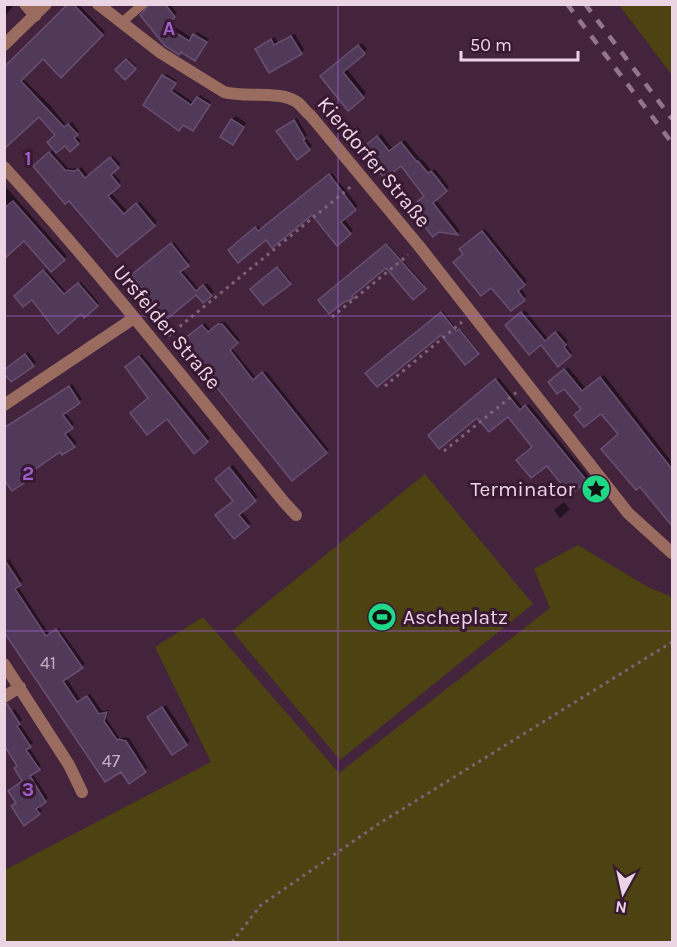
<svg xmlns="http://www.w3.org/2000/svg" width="677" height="947" font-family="Karla,sans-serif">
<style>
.green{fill:#4c4212}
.shadow{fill:#0007}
.building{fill:#51395a;stroke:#694f72;stroke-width:1.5}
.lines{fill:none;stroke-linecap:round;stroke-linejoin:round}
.path{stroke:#7f6277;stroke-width:3;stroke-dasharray:3 4.5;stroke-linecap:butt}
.lane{stroke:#996c5f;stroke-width:9}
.street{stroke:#996c5f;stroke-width:12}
.rail{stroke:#92768a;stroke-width:4.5;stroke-dasharray:10 10;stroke-linecap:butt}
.grid{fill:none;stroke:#9d5fca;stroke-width:1.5;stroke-opacity:0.55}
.labels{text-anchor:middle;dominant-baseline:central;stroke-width:6;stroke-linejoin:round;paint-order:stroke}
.number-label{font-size:18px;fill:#c4aec2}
.street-label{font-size:21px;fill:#ebd5e4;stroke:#391932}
.poi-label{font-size:21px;fill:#ebd5e4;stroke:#391932;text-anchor:end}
.grid-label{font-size:20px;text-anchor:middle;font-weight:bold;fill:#9d5fca;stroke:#391932;stroke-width:6;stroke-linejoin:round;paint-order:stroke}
</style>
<rect width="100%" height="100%" fill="#44233c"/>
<g class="green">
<path d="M 619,5 L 672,5 L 672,75 Z"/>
<path d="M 425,474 L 533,604 L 340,760 L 232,631 Z"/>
<path d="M 578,545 L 646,586 L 672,597 L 672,942 L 5,942 L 5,870 L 211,762 L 155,647 L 203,617 L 339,773 L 550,608 L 534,569 Z"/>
</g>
<g class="shadow">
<path d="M 4,4 L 15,4 L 4,17 Z"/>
<path d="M 70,4 L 78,4 L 105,32 L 62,76 L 43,57 L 22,78 L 49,104 L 67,126 L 72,122 L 79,131 L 75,135 L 81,141 L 71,150 L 65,144 L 54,153 L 68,168 L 79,169 L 81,167 L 89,176 L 113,156 L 121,164 L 112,172 L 121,182 L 110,192 L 128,212 L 140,202 L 157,222 L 117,255 L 69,199 L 35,166 L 54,149 L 57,135 L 39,115 L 4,87 Z"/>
<path d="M 152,4 L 170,4 L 177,13 L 167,22 L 192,38 L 197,32 L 209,39 L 198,56 L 182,51 L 179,53 Z"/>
<path d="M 295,34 L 304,50 L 301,53 L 257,49 L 275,37 L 278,43 Z"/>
<path d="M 362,43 L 367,49 L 346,68 L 366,93 L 348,109 L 325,73 Z"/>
<path d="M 128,58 L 136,66 L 125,77 L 117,70 Z"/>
<path d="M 166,74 L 177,81 L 172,88 L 194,103 L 200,95 L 211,102 L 195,127 L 145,104 Z"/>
<path d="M 236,116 L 246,123 L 236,140 L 232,120 Z"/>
<path d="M 297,118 L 307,135 L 305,137 L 312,146 L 298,158 L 281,129 Z"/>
<path d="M 381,134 L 393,149 L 405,140 L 421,160 L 422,159 L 432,171 L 435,169 L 449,187 L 435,199 L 460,231 L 458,233 L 439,230 L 425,196 L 401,164 L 366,146 Z"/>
<path d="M 332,173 L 358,206 L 343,218 L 353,230 L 337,244 L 312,213 L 266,238 L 233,247 L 259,226 L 262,230 Z"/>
<path d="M 4,185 L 67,256 L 51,270 L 25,239 L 4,257 Z"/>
<path d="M 485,229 L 527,281 L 520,287 L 526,296 L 524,299 L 464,246 Z"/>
<path d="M 174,242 L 190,262 L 182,269 L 199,290 L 207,283 L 214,292 L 203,301 L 197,293 L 136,272 Z"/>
<path d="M 388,244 L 424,284 L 424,288 L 386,266 L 353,293 L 354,295 L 353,297 L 343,301 L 320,300 Z"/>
<path d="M 279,267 L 291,281 L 263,303 L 252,289 Z"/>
<path d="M 46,269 L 67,293 L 81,282 L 99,303 L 84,315 L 81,312 L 16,296 Z"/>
<path d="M 525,310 L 548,339 L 559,331 L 568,341 L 566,344 L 572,353 L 570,355 L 509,323 Z"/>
<path d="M 443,311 L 458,331 L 461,329 L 479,352 L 465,363 L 441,333 L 367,373 Z"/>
<path d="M 221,322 L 225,322 L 240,340 L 231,347 L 256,378 L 266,371 L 329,450 L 326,452 L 184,340 L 205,323 L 211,330 Z"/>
<path d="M 28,352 L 36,362 L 34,365 L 11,380 L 7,374 L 4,376 L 4,368 L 6,370 Z"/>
<path d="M 142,354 L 210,438 L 194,451 L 150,398 L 129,365 Z"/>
<path d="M 568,367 L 586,389 L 604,375 L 671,461 L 672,524 L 640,485 L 620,434 L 601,412 L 583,409 L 564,387 L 552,379 Z"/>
<path d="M 499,378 L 523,408 L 529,404 L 589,477 L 571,492 L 508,415 L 477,416 L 432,432 Z"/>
<path d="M 72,384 L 82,399 L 65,412 L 74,424 L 67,431 L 77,443 L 63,453 L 61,450 L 29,472 L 31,475 L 12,488 L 4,428 Z"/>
<path d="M 233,465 L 258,497 L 241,511 L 251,523 L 234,537 L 234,501 L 220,476 Z"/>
<path d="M 564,502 L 570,509 L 560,518 L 554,510 Z"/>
<path d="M 9,559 L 23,581 L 17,585 L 49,634 L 59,628 L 85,664 L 66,678 L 81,700 L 90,694 L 102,711 L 109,710 L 106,718 L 120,739 L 123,737 L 129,738 L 148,768 L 129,782 L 4,627 L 4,562 Z"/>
<path d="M 166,705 L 190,741 L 186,744 L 153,714 Z"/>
<path d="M 15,709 L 22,720 L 19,723 L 33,743 L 28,746 L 41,766 L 32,773 L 48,798 L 38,805 L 42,811 L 39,813 L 17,803 L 24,781 L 4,715 Z"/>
</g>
<g class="building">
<path d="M 68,4 L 73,4 L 103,35 L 61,78 L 43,59 L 21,81 L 64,127 L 68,124 L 78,135 L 74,138 L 79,144 L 70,152 L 65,146 L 56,153 L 47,142 L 55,135 L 39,117 L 4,149 L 4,67 Z"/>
<path d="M 150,4 L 165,4 L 175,17 L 165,26 L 189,41 L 193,34 L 207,42 L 195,61 L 181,52 L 179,55 L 165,46 L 140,15 Z"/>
<path d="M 291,36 L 302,54 L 269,73 L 255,49 L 271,39 L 274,45 Z"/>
<path d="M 358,45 L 365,54 L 343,72 L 364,98 L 348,111 L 320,76 Z"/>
<path d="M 126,59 L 136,69 L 125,80 L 115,70 Z"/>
<path d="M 162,75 L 176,83 L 171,91 L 191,105 L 197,97 L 210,105 L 193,131 L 183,125 L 179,131 L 143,105 Z"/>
<path d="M 231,119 L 244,127 L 233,145 L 220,137 Z"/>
<path d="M 294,120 L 305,139 L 303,140 L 310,150 L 297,160 L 276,131 Z"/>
<path d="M 377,136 L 389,151 L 401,142 L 417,162 L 418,161 L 428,173 L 431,171 L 437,178 L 447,191 L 433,203 L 458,235 L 439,232 L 433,237 L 409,208 L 424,196 L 401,166 L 385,179 L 361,149 Z"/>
<path d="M 49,152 L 65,170 L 75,171 L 78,169 L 85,178 L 110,157 L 119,168 L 111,175 L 120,186 L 108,196 L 124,214 L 136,203 L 155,226 L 117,257 L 69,201 L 65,204 L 33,166 Z"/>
<path d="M 329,174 L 356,210 L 341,222 L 351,234 L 337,246 L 312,215 L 272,248 L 266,240 L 238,263 L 228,250 L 255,227 L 258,231 Z"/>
<path d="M 13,201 L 65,260 L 51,272 L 24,241 L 4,259 L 4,208 Z"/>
<path d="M 482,231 L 525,285 L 518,291 L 525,300 L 511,311 L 491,288 L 481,296 L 453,262 L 463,254 L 459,249 Z"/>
<path d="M 171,243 L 189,266 L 180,272 L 196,291 L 203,285 L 212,296 L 203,303 L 196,295 L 167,319 L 131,275 Z"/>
<path d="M 386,244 L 426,289 L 413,300 L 386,268 L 352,296 L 354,298 L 344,302 L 329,314 L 318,300 Z"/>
<path d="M 277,267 L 291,284 L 263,305 L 250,289 Z"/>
<path d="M 43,270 L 64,294 L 78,283 L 98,306 L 84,318 L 81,314 L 58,334 L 32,300 L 23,307 L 14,296 Z"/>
<path d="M 441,312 L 456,331 L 459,329 L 479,354 L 465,365 L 441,335 L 377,387 L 365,373 Z"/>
<path d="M 521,312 L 545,341 L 555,332 L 566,345 L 564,347 L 571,356 L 558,367 L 541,345 L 529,355 L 505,325 Z"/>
<path d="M 218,324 L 222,324 L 238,343 L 230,350 L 253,380 L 262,372 L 327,453 L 292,481 L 180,342 L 202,325 L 208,332 Z"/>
<path d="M 25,354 L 34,366 L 11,382 L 4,374 L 4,370 Z"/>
<path d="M 139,356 L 208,442 L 194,454 L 167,419 L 147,435 L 130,413 L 148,398 L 125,367 Z"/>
<path d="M 564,369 L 582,391 L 600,377 L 672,469 L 672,526 L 640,487 L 636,490 L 601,449 L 618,434 L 601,414 L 584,427 L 574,415 L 581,409 L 564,389 L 557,394 L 548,382 Z"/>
<path d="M 495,379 L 520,410 L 525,405 L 587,481 L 570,495 L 547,466 L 531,478 L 516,460 L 532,447 L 508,417 L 489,432 L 477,418 L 439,449 L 428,435 Z"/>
<path d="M 69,386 L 80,403 L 63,415 L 73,428 L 65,434 L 75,447 L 62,455 L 60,452 L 27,475 L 30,479 L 12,491 L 4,480 L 4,428 Z"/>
<path d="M 229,467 L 256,501 L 239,515 L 249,527 L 234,539 L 215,515 L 233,501 L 215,479 Z"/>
<path d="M 4,559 L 21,585 L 15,589 L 46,636 L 56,629 L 83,668 L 63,681 L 77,702 L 87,696 L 99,714 L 107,712 L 104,721 L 117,740 L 119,739 L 126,741 L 146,772 L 129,784 L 121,772 L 105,782 L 4,632 Z"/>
<path d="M 7,704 L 20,724 L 17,726 L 31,747 L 26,750 L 40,770 L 30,776 L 46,802 L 36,809 L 40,814 L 24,826 L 11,806 L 16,803 L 8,791 L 22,781 L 14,768 L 17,766 L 4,745 L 4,705 Z"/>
<path d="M 162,707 L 187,745 L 172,755 L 147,717 Z"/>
</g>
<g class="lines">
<g class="path">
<path d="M 332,317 L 408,255"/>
<path d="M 168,336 L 353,185"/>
<path d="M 385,386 L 462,322"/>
<path d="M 444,451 L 517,392"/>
<path d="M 232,942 L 261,905 L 380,823 L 672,642"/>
</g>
<path class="lane" d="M 121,23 L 143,4"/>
<g class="street">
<path d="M 25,4 L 35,16"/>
<path d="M 98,4 L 161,53 L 224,92 C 245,98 279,90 297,102 C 302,106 306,112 311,116 L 419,246 L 628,513 L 672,553"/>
<path d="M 4,45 L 46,4"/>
<path d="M 4,167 C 102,274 192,389 284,502 L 296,515"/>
<path d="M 4,405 L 134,318"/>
<path d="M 4,664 L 69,765 L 82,792"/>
<path d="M 4,697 L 20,687"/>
</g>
<g class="rail">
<path d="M 567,4 L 672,143"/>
<path d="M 585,4 L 672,119"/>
</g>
</g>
<path class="grid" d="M 338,4 L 338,942M 4,316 L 672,316M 4,631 L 672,631"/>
<defs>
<g id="sight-disc" transform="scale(1.5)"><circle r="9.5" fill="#1fd887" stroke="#391932"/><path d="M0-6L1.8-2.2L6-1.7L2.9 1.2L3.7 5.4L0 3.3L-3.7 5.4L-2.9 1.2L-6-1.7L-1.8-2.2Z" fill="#111"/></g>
<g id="stadium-disc" transform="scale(1.5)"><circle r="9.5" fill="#1fd887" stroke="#391932"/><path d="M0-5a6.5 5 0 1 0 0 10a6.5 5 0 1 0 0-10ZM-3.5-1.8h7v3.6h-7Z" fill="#111"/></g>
</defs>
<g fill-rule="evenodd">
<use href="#sight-disc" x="596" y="489"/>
<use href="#stadium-disc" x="382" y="617"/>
</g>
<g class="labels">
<g class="number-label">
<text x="48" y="663">41</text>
<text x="111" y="761">47</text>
</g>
<g class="street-label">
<text transform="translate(374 162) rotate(50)">Kierdorfer Straße</text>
<text transform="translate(167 327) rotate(50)">Ursfelder Straße</text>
</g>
<g class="poi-label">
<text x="575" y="489">Terminator</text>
<text x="403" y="617" text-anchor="start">Ascheplatz</text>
</g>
</g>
<g class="grid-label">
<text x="169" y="35">A</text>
<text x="28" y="165">1</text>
<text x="28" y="480">2</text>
<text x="28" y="796">3</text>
</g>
<rect width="677" height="947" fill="none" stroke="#ebd5e4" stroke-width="12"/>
<g transform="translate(623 893) rotate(188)" stroke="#391932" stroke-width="4.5" paint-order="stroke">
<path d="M0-4.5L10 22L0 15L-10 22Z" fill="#ebd5e4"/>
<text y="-9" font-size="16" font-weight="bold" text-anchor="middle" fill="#ebd5e4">N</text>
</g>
<path d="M461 51v9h117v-9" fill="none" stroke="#ebd5e4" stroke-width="3"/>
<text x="470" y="51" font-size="18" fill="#ebd5e4" stroke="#391932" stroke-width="4.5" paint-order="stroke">50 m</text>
</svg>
